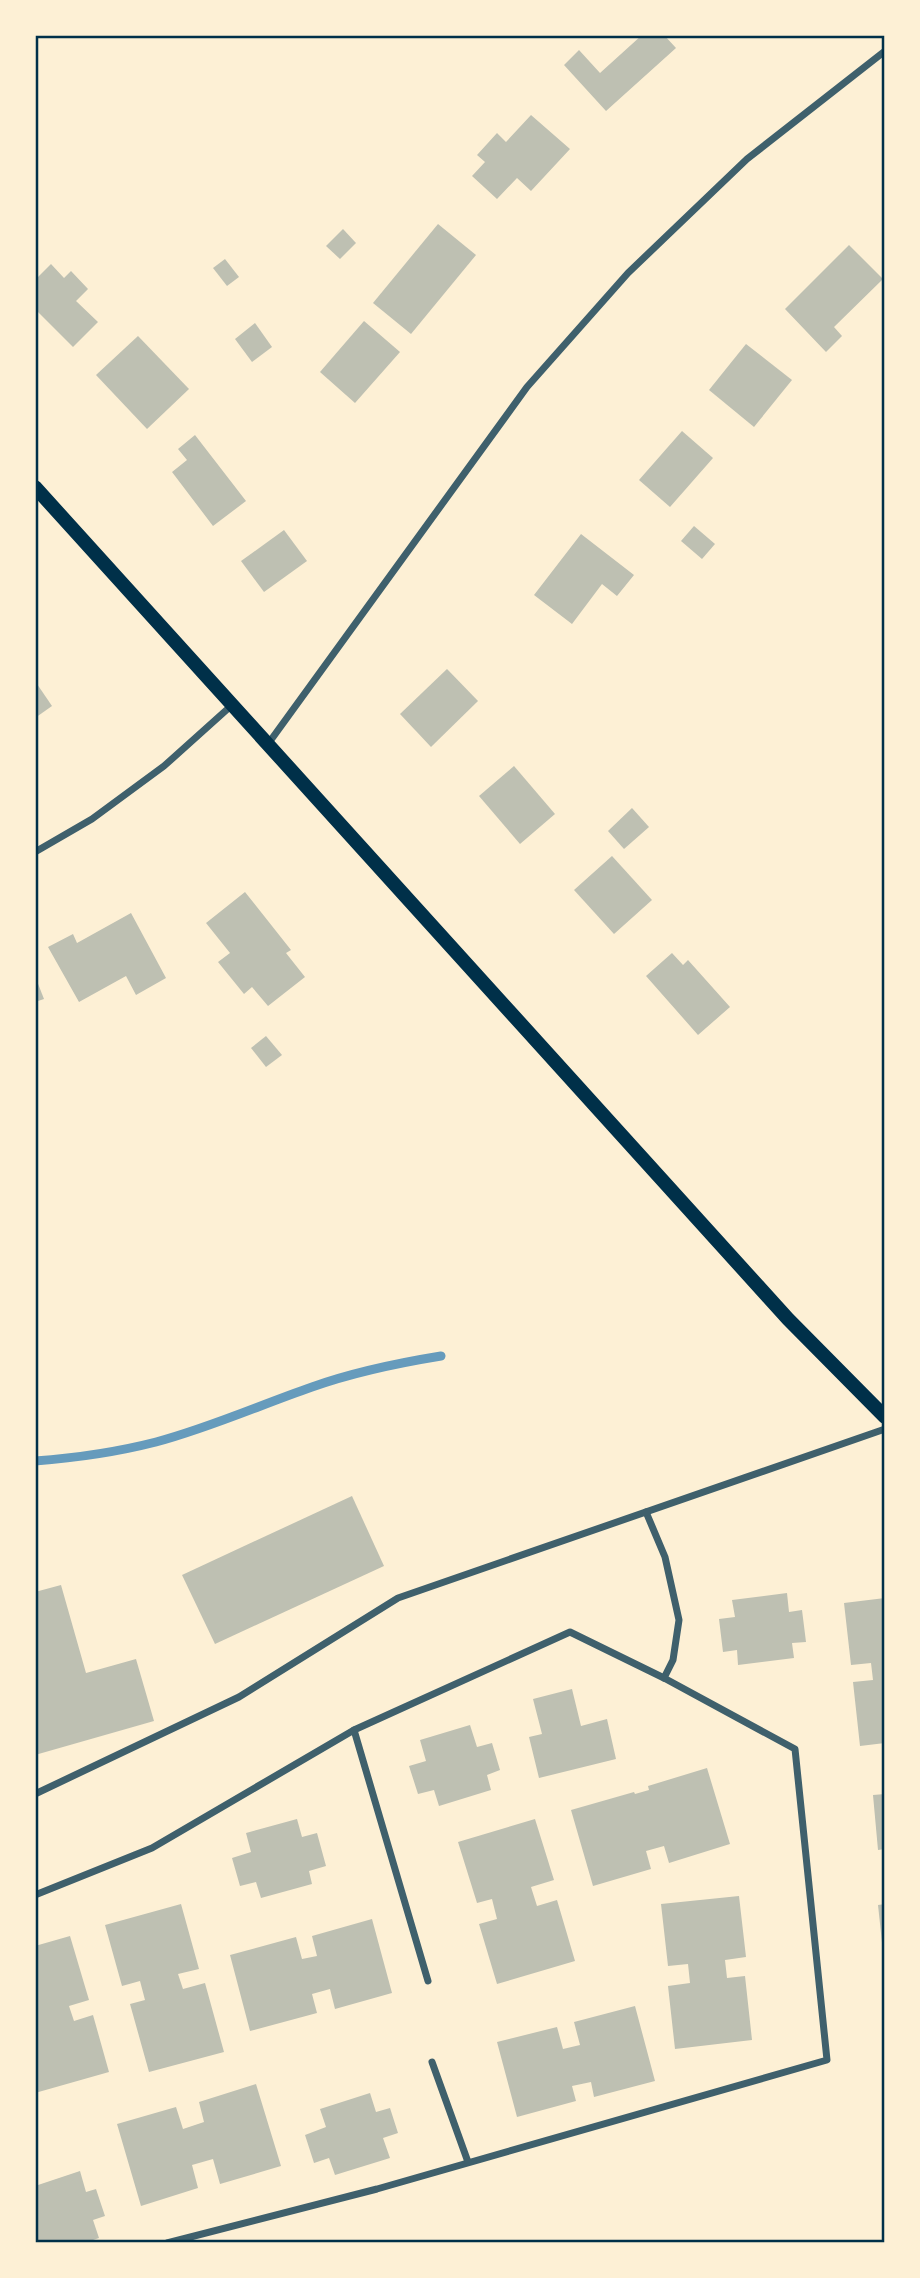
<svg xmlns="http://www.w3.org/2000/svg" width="920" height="2278" font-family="'Libre Baskerville',serif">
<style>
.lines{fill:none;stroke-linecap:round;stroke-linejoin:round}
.stream{stroke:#669bbc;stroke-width:9}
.building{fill:#bec0b2}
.minor{stroke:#3f606c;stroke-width:7}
.secondary{stroke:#003049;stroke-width:14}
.neatline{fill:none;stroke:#003049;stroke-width:2.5}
</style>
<rect width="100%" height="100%" fill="#fdf0d5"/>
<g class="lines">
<path class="stream" d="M 35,1461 C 75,1458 117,1452 156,1442 C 209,1428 260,1405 312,1387 C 354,1372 398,1363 441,1356"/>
</g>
<g class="building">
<path d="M 642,35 L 664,35 L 676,48 L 606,111 L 564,65 L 579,50 L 600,73 Z"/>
<path d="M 531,115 L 570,149 L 531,191 L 517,178 L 497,199 L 472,176 L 485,162 L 477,155 L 497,133 L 506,142 Z"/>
<path d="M 438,224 L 476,255 L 411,334 L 373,303 Z"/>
<path d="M 343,229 L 356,243 L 340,259 L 326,246 Z"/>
<path d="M 849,245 L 883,279 L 834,327 L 842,336 L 826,352 L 785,309 Z"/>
<path d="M 225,259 L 239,277 L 227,286 L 213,268 Z"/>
<path d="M 51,264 L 64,278 L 71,271 L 88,289 L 76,301 L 98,322 L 73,347 L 35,309 L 35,280 Z"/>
<path d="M 364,321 L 400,352 L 355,403 L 320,372 Z"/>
<path d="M 255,323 L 272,347 L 252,362 L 235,339 Z"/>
<path d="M 138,336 L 189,389 L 147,429 L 96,375 Z"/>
<path d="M 746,344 L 792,380 L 754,427 L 709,390 Z"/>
<path d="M 682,431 L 713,458 L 670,507 L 639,480 Z"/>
<path d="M 195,435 L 246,501 L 213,526 L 172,472 L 187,460 L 178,449 Z"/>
<path d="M 694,526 L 715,544 L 702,559 L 681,541 Z"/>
<path d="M 284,530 L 307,561 L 264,592 L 241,561 Z"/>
<path d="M 581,534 L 634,575 L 617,596 L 602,584 L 572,624 L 534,595 Z"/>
<path d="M 447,669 L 478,701 L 431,747 L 400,714 Z"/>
<path d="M 35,681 L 52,706 L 35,718 Z"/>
<path d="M 514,766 L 555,814 L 520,844 L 479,796 Z"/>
<path d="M 632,808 L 649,827 L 624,849 L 608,831 Z"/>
<path d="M 612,856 L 652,900 L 614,934 L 574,890 Z"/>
<path d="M 245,892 L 291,950 L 286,953 L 305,977 L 268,1006 L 252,987 L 244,994 L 218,962 L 230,953 L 206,923 Z"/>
<path d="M 131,913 L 166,978 L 136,995 L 126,976 L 79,1002 L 48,947 L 73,934 L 77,943 Z"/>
<path d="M 672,953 L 683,965 L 688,960 L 730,1007 L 698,1035 L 646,976 Z"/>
<path d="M 35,976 L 44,999 L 35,1002 Z"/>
<path d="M 266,1036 L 282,1055 L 266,1067 L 251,1048 Z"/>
<path d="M 352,1496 L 384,1566 L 215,1644 L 182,1575 Z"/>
<path d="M 61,1585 L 86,1673 L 136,1659 L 154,1721 L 35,1755 L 35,1592 Z"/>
<path d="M 787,1593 L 789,1612 L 802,1610 L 806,1642 L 792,1643 L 794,1658 L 738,1665 L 737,1650 L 723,1652 L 719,1619 L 735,1617 L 732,1600 Z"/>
<path d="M 885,1598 L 885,1743 L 860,1746 L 853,1682 L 873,1680 L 871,1663 L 851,1665 L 844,1603 Z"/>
<path d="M 572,1689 L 581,1726 L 607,1719 L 616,1759 L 539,1778 L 529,1737 L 542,1734 L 533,1699 Z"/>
<path d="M 470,1725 L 477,1747 L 492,1743 L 500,1770 L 487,1775 L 491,1790 L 439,1806 L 434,1790 L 418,1794 L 409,1766 L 426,1761 L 420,1740 Z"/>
<path d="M 707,1768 L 730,1844 L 669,1863 L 664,1846 L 646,1851 L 651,1869 L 593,1886 L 571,1810 L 634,1792 L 635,1794 L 649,1790 L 648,1786 Z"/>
<path d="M 885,1794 L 885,1849 L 878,1850 L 873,1795 Z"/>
<path d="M 297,1819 L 302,1837 L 317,1833 L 326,1866 L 309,1871 L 312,1884 L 261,1898 L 256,1882 L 240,1886 L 232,1858 L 251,1852 L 246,1833 Z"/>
<path d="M 535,1819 L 554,1880 L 531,1887 L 537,1906 L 557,1900 L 575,1961 L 497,1984 L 479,1924 L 497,1919 L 492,1899 L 477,1903 L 458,1842 Z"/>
<path d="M 739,1896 L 746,1957 L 725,1960 L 727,1978 L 745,1976 L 752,2040 L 675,2049 L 668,1986 L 690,1983 L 688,1964 L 668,1966 L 661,1904 Z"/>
<path d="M 181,1904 L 199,1969 L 178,1974 L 183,1989 L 205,1983 L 224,2052 L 149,2072 L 130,2004 L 145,2000 L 140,1981 L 122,1986 L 105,1925 Z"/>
<path d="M 885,1904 L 885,1952 L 883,1952 L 878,1905 Z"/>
<path d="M 372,1919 L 392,1993 L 335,2009 L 330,1989 L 312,1994 L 317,2013 L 250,2031 L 230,1955 L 296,1937 L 302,1959 L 317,1956 L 312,1936 Z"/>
<path d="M 70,1936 L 89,2000 L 69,2006 L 74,2021 L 93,2015 L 109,2072 L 35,2093 L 35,1946 Z"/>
<path d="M 635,2006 L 655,2081 L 594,2097 L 591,2082 L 572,2086 L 576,2101 L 517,2117 L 497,2042 L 557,2027 L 563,2049 L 580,2045 L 574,2022 Z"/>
<path d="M 256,2084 L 281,2166 L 220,2184 L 213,2159 L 192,2165 L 198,2188 L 141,2206 L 117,2124 L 176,2107 L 183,2129 L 204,2122 L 199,2102 Z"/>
<path d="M 370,2093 L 376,2112 L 390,2108 L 398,2133 L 383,2138 L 390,2158 L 335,2175 L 329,2158 L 314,2163 L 305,2135 L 326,2127 L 320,2109 Z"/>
<path d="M 80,2171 L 86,2192 L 96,2189 L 105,2216 L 93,2220 L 99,2238 L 84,2243 L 40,2243 L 40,2241 L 35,2243 L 35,2186 Z"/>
</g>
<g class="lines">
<g class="minor">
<path d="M 268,744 L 527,387 L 628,273 L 747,159 L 885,51"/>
<path d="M 35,852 L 92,819 L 164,766 L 232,705"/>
<path d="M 646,1512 L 665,1557 L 679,1620 L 673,1660 L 664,1678"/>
<path d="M 354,1730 L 428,1981"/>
<path d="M 35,1794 L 239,1697 L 398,1598 L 885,1429"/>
<path d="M 35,1895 L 152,1848 L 354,1730 L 570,1632 L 664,1678 L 795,1749 L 827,2060 L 377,2189 L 167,2243"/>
<path d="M 432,2062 L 468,2162"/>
</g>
<path class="secondary" d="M 35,487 L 788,1319 L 885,1417"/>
</g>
<rect width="920" height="2278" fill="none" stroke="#fdf0d5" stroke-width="74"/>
<rect x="37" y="37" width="846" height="2204" class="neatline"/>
</svg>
